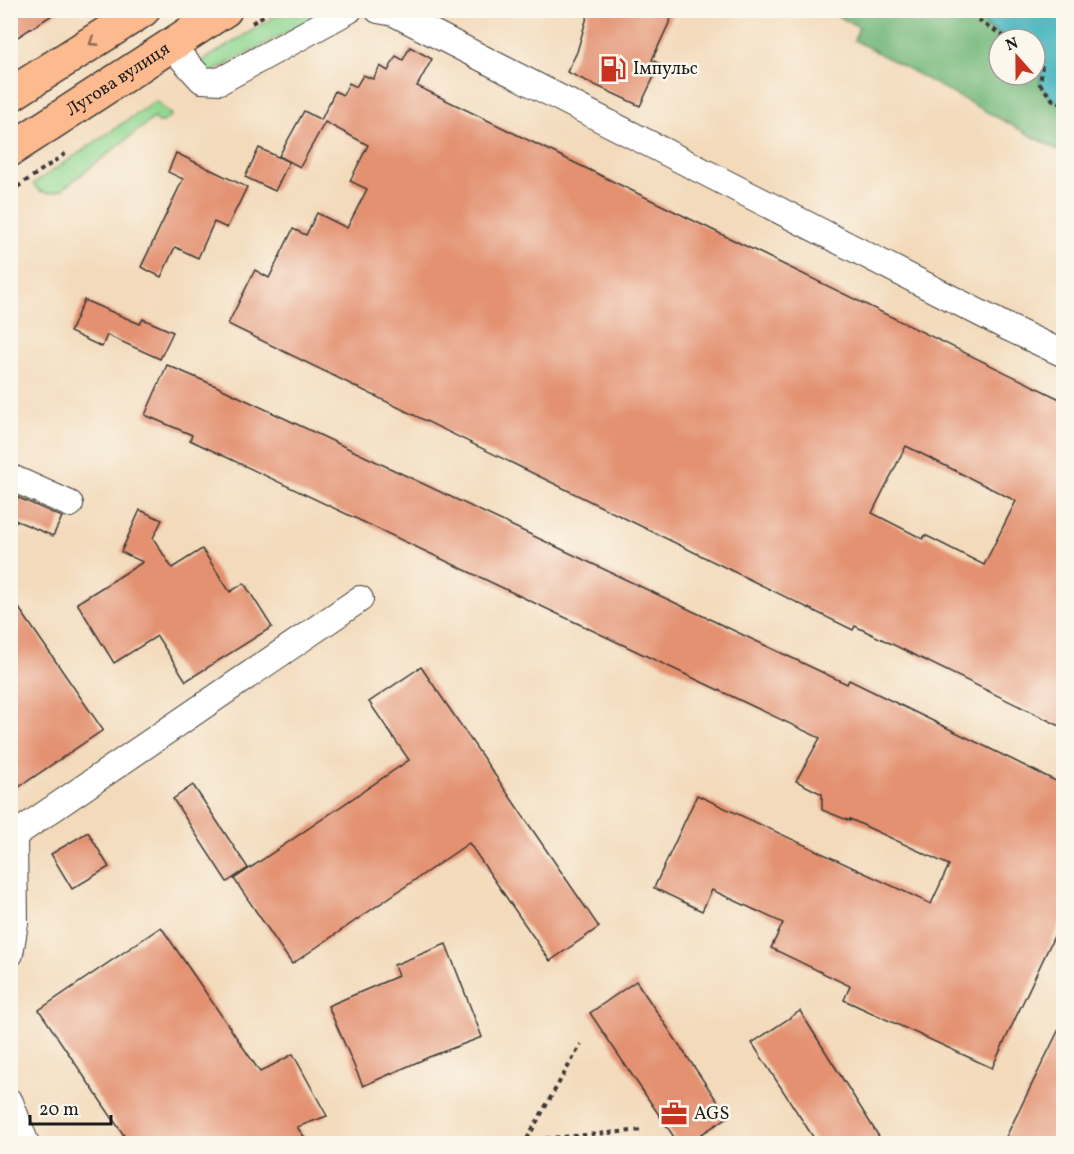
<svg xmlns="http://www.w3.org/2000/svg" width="1074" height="1154" font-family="Vollkorn,serif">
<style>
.green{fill:#90d791;stroke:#567a56;stroke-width:1.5}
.forest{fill:#74b87b;stroke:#486a4c;stroke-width:1.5}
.water{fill:#47b6be;stroke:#32696d;stroke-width:1.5}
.building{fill:#e39171;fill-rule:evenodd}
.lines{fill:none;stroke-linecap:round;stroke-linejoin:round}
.minor-casing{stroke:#3c3834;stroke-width:28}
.major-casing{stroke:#3c3834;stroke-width:36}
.path{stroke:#3c3834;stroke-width:4;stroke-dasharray:4.5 4.5;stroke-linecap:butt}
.minor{stroke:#fff;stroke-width:26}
.major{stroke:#fcba8e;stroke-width:33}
.oneway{stroke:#8c6b55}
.labels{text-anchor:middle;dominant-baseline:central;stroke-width:5;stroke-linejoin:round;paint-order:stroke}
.poi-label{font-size:18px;fill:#1c1c1c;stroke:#fbf7ec;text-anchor:start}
.street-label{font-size:18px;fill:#1c1c1c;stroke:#fbf7ec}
</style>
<rect width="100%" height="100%" fill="#fbf7ec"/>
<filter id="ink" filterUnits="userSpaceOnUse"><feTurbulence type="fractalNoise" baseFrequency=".0167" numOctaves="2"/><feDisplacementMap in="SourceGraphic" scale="12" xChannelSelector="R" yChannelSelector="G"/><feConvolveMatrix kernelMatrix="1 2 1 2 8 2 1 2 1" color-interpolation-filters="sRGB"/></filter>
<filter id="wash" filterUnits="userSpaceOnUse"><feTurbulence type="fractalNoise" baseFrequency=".008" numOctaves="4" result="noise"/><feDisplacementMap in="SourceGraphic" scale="24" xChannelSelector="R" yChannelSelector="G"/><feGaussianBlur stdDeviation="1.35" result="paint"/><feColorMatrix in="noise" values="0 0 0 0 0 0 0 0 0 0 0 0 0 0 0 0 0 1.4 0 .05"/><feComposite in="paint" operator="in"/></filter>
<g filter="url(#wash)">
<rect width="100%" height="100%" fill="#f3dabb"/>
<g class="green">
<path d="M 284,11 L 328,11 L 208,74 L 199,63 Z"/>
<path d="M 156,101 L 171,115 L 163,122 L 158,122 L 154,118 L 61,190 C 50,195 40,194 33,184 Z"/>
</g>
<path class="forest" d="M 828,11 L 963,11 L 1008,39 L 999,39 L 999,75 L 1035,75 L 1035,49 C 1044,60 1041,71 1040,84 L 1053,100 L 1063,105 L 1063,153 L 854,40 L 859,27 Z"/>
<path class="water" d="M 963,11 L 1063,11 L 1063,105 L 1053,100 L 1040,84 C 1041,76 1043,66 1041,58 C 1038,50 1035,48 1035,39 L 1008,39 Z"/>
<g id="blocks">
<g class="building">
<path d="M 10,10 L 60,10 L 10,42 Z"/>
<path d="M 589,10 L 675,10 L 652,60 L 660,64 L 640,106 L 567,72 L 577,52 Z"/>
<path d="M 410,47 L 432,59 L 417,86 L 1064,401 L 1064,728 L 855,626 L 853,630 L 228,324 L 255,270 L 269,278 L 293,229 L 306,235 L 317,213 L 347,228 L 367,189 L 350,181 L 368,145 L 325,122 L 300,167 L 279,156 L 304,111 L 321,120 L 335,91 L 343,95 L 349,83 L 356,87 L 363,75 L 373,79 L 380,66 L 388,71 L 396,56 L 403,60 ZM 906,446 L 1016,501 L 984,565 L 925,535 L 923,539 L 872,513 Z"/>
<path d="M 259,148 L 289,162 L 275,191 L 245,177 Z"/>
<path d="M 176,153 L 247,187 L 227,228 L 214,222 L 198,258 L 175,247 L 161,277 L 141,267 L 183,179 L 168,172 Z"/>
<path d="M 84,300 L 140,324 L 143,319 L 173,332 L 160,359 L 107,335 L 102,347 L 70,332 Z"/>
<path d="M 167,365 L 216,386 L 847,684 L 849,680 L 1064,785 L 1064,915 L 992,1068 L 844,1000 L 850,986 L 771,948 L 783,923 L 712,890 L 702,911 L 654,888 L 697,795 L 931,904 L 949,865 L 850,819 L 850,821 L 822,810 L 822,794 L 796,781 L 820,738 L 190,440 L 192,435 L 145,415 Z"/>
<path d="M 10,494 L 62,517 L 53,536 L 10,518 Z"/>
<path d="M 140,510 L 162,520 L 153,538 L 172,568 L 202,549 L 230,592 L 244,583 L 272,627 L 186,681 L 157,636 L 114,663 L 77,603 L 143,562 L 121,552 Z"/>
<path d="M 10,595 L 103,730 L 10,793 Z"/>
<path d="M 421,667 L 599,927 L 550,961 L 469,843 L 292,964 L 234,879 L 409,760 L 369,702 Z"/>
<path d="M 193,785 L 248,868 L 227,882 L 173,799 Z"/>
<path d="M 88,832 L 109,867 L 72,889 L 51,854 Z"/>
<path d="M 161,927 L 260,1072 L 293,1054 L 327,1116 L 297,1127 L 309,1143 L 129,1143 L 39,1010 Z"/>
<path d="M 446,944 L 482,1037 L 429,1057 L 363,1086 L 328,1006 L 398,976 L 394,965 Z"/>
<path d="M 636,981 L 728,1117 L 688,1143 L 678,1143 L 590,1013 Z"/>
<path d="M 800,1011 L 832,1062 L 883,1143 L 817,1143 L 752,1043 Z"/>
<path d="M 1064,1019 L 1064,1143 L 1003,1143 Z"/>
</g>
</g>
</g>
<g filter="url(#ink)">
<use href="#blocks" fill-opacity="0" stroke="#3c3834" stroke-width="1.5"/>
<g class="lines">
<g class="minor-casing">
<g id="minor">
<path d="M 378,10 L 394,13 L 1007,327 L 1064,354"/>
<path d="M 170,45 L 202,80 L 220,81 L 349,10"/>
<path d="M 10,477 L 70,504"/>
<path d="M 10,838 L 360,599"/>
<path d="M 10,954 L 15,923 L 14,835"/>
<path d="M 10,1102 L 26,1144"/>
</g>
</g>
<g class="major-casing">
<g id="major">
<path d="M 10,95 L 143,10"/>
<path id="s1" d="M 10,150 L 225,10"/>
</g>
</g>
<g class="path">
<path d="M 963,10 L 1008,39"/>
<path d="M 252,23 L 272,10"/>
<path d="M 1035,49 C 1044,59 1042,71 1040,84 L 1053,100 L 1064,105"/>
<path d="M 10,192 L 69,151"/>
<path d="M 527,1139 L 581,1044"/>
<path d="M 520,1144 L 527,1140 L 643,1130"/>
</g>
<use href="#minor" class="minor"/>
<use href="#major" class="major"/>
</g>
<defs><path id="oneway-chevron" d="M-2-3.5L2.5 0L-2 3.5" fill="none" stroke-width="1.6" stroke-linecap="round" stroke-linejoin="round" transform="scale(1.5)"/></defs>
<use class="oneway" href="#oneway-chevron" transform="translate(93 42) rotate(147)"/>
</g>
<defs>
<g id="fuel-bare" transform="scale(2.07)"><path d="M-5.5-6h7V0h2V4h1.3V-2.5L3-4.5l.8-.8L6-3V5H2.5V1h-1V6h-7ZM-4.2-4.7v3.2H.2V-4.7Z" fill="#c8321e" stroke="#fbf7ec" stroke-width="2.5" paint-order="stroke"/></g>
<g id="office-bare" transform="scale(2.07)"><path d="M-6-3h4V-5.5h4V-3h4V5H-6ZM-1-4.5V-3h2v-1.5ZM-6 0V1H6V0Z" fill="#c8321e" stroke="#fbf7ec" stroke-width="2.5" paint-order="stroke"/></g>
</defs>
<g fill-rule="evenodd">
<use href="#fuel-bare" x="613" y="69"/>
<use href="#office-bare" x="674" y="1114"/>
</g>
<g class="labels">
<g class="poi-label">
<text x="633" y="69">Імпульс</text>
<text x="694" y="1114">AGS</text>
</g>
<g class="street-label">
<text stroke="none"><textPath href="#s1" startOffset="129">Лугова вулиця</textPath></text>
</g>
</g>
<rect width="1074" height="1154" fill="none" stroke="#fbf7ec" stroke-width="36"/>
<g transform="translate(1017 57) rotate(339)"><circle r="28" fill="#fbf7ec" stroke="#a29f99" stroke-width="1.5"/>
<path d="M0-4.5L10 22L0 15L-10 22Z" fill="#c8321e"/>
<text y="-9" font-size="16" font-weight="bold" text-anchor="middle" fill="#1c1c1c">N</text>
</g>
<path d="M30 1115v9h81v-9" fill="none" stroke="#1c1c1c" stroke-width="3"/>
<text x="39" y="1115" font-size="18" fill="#1c1c1c" stroke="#fbf7ec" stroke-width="4.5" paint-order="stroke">20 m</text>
</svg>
